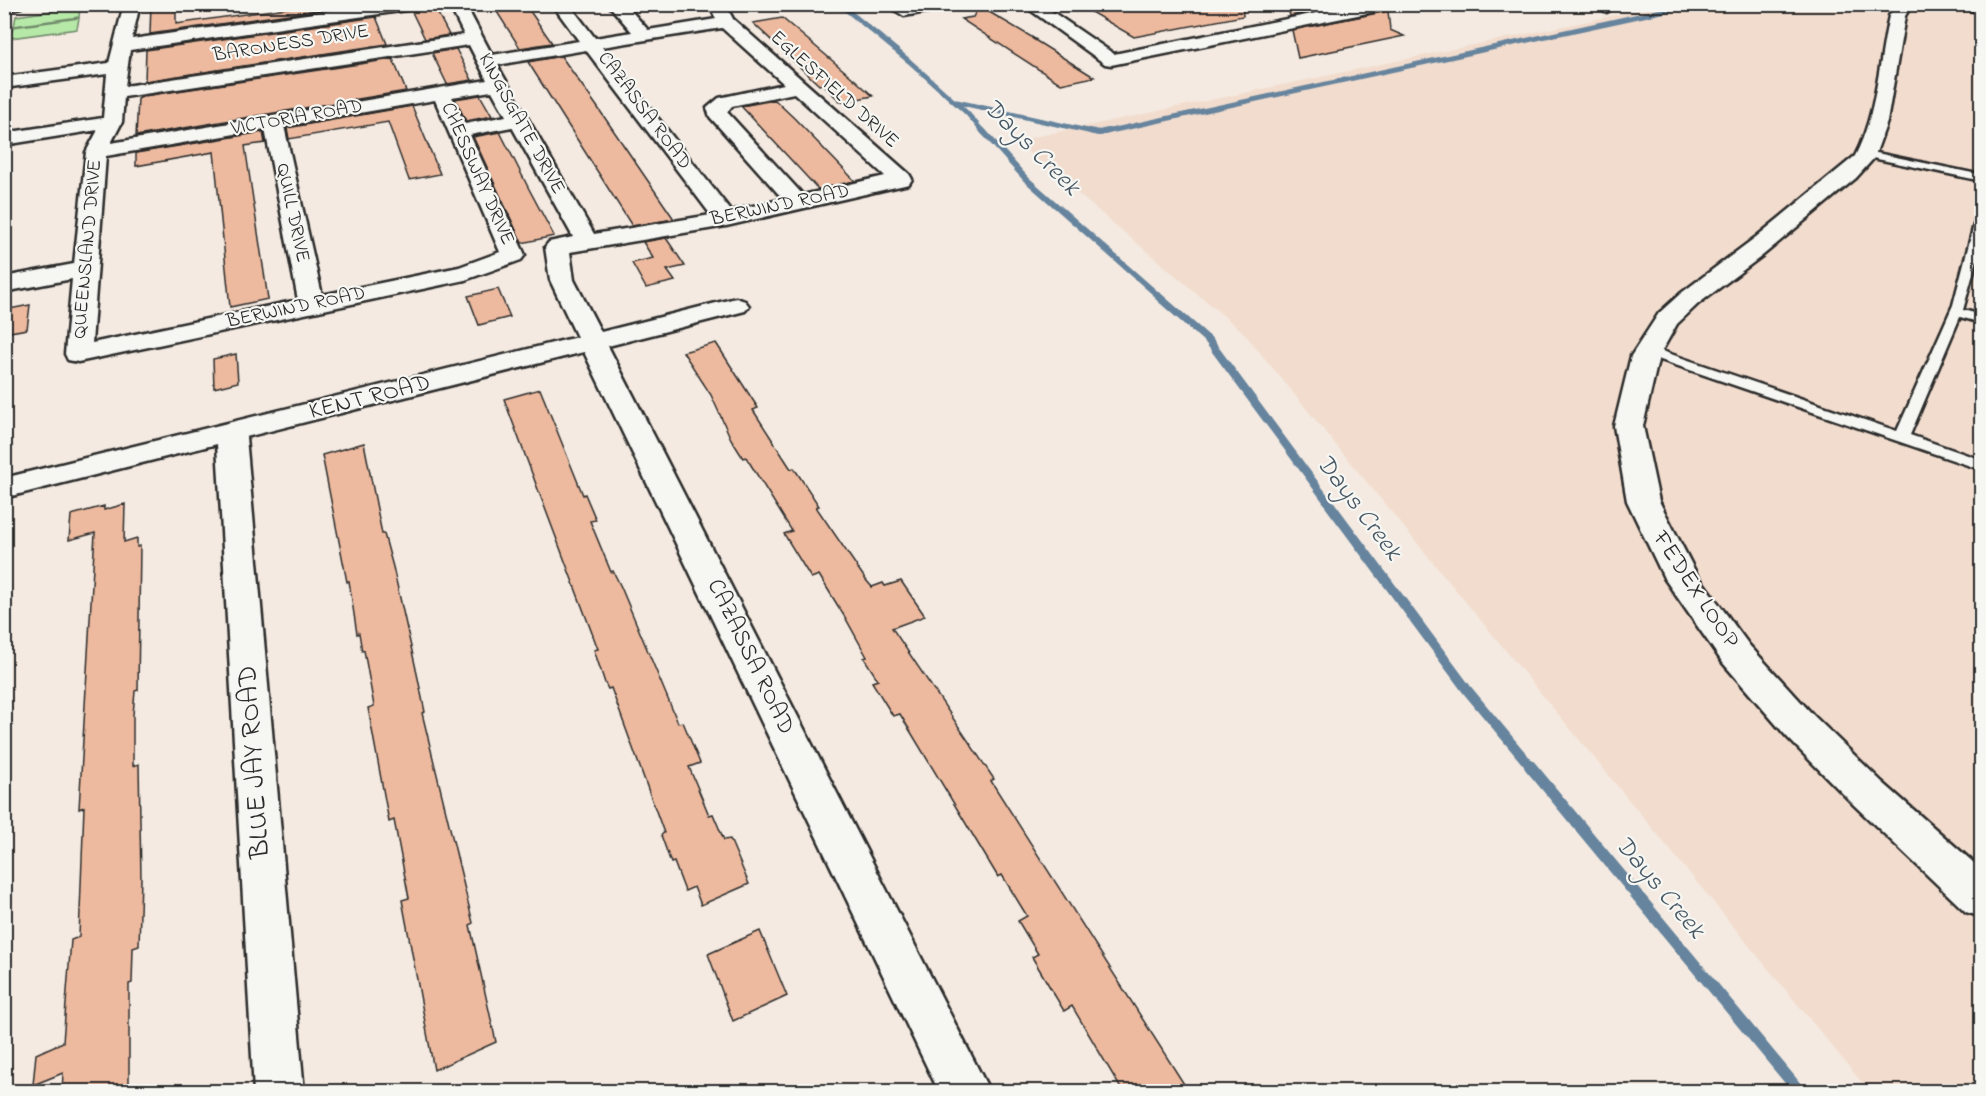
<svg xmlns="http://www.w3.org/2000/svg" width="1986" height="1096" font-family="'Indie Flower',sans-serif">
<style>
.built{fill:#f2dccd}
.green{fill:#b6e8a8;stroke:#708a6a;stroke-width:1.5}
.lines{fill:none;stroke-linecap:round;stroke-linejoin:round}
.stream-far4{stroke:#66849d;stroke-width:5}
.stream-far3{stroke:#66849d;stroke-width:6}
.stream-far2{stroke:#66849d;stroke-width:8}
.stream-far1{stroke:#66849d;stroke-width:10}
.stream{stroke:#66849d;stroke-width:12}
.building{fill:#edba9f;stroke:#2b2b2b;stroke-width:1.5}
.lane-casing{stroke:#2b2b2b;stroke-width:5}
.street-casing{stroke:#2b2b2b;stroke-width:5}
.lane{fill:#f6f6f2;fill-rule:evenodd}
.street{fill:#f6f6f2;fill-rule:evenodd}
.labels{text-anchor:middle;dominant-baseline:central;stroke-width:4.5;stroke-linejoin:round;paint-order:stroke}
.far-street-label{font-size:20px;fill:#2b2b2b;stroke:#f6f6f2}
.street-label{font-size:24px;fill:#2b2b2b;stroke:#f6f6f2}
.water-label{font-size:26px;font-style:italic;fill:#485764;stroke:#f6f6f2}
.near-street-label{font-size:28px;fill:#2b2b2b;stroke:#f6f6f2}
</style>
<rect width="100%" height="100%" fill="#f4eae1"/>
<filter id="ink" filterUnits="userSpaceOnUse"><feTurbulence type="fractalNoise" baseFrequency=".0167" numOctaves="2"/><feDisplacementMap in="SourceGraphic" scale="12" xChannelSelector="R" yChannelSelector="G"/><feConvolveMatrix kernelMatrix="1 2 1 2 8 2 1 2 1" color-interpolation-filters="sRGB"/></filter>
<g filter="url(#ink)">
<path class="built" d="M 1664,5 L 1981,5 L 1981,1091 L 1869,1091 L 1243,332 L 1015,141 Z"/>
<g class="green">
<path d="M 80,7 L 79,17 L 14,26 L 16,16 Z"/>
<path d="M 79,18 L 77,29 L 10,38 L 13,27 Z"/>
</g>
<g class="lines">
<g class="stream-far4">
<path d="M 829,4 L 847,10 L 909,61 L 967,113 L 984,133"/>
<path d="M 957,102 L 1097,133"/>
<path d="M 1101,133 L 1694,4"/>
</g>
<g class="stream-far3">
<path d="M 983,131 L 1026,179 L 1161,298"/>
<path d="M 1090,131 L 1099,133 L 1108,131"/>
</g>
<path class="stream-far2" d="M 1159,297 L 1209,341 L 1331,506"/>
<path class="stream-far1" d="M 1330,505 L 1468,691 L 1532,768"/>
<path class="stream" d="M 1530,766 L 1800,1092"/>
</g>
<g class="building">
<path d="M 151,4 L 176,4 L 176,24 L 315,4 L 358,4 L 150,34 Z"/>
<path d="M 424,4 L 433,4 L 449,35 L 425,39 L 412,12 Z"/>
<path d="M 492,4 L 525,4 L 552,43 L 520,48 Z"/>
<path d="M 1077,4 L 1242,4 L 1243,16 L 1134,37 Z"/>
<path d="M 1287,4 L 1347,4 L 1290,16 Z"/>
<path d="M 979,6 L 1035,39 L 1033,39 L 1094,77 L 1061,84 L 961,19 L 973,17 Z"/>
<path d="M 1388,11 L 1390,30 L 1404,36 L 1298,58 L 1292,30 Z"/>
<path d="M 376,17 L 387,44 L 145,81 L 146,50 Z"/>
<path d="M 782,18 L 854,79 L 873,96 L 841,102 L 822,84 L 819,85 L 753,23 Z"/>
<path d="M 456,49 L 472,80 L 447,84 L 432,53 Z"/>
<path d="M 561,56 L 596,105 L 674,219 L 632,226 L 528,62 Z"/>
<path d="M 393,59 L 406,91 L 136,136 L 138,99 L 144,96 Z"/>
<path d="M 480,95 L 492,116 L 466,121 L 455,99 Z"/>
<path d="M 775,100 L 794,118 L 855,181 L 818,189 L 741,106 Z"/>
<path d="M 412,106 L 440,174 L 409,180 L 388,122 L 289,139 L 287,128 Z"/>
<path d="M 263,132 L 265,143 L 245,146 L 268,299 L 230,307 L 214,152 L 136,166 L 136,153 Z"/>
<path d="M 500,132 L 529,189 L 554,236 L 522,243 L 473,137 Z"/>
<path d="M 666,238 L 685,266 L 667,270 L 675,281 L 646,288 L 632,263 L 653,258 L 643,242 Z"/>
<path d="M 498,289 L 510,317 L 479,325 L 468,296 Z"/>
<path d="M 30,305 L 27,329 L 4,333 L 4,310 Z"/>
<path d="M 716,343 L 758,408 L 753,410 L 791,469 L 794,468 L 819,506 L 816,507 L 866,580 L 872,587 L 883,583 L 885,586 L 901,581 L 925,616 L 892,628 L 994,779 L 991,781 L 1189,1092 L 1123,1092 L 1072,1006 L 1064,1011 L 1032,957 L 1038,954 L 1018,921 L 1027,916 L 1002,875 L 998,877 L 983,852 L 900,714 L 893,716 L 872,682 L 878,680 L 864,658 L 867,657 L 846,619 L 819,575 L 811,578 L 784,534 L 792,531 L 746,457 L 743,458 L 731,439 L 711,395 L 683,352 Z"/>
<path d="M 236,354 L 238,382 L 214,388 L 213,359 Z"/>
<path d="M 540,389 L 583,495 L 585,494 L 596,520 L 590,521 L 611,572 L 613,571 L 621,587 L 678,723 L 683,722 L 700,763 L 689,767 L 709,815 L 713,814 L 724,840 L 730,839 L 749,884 L 701,905 L 694,887 L 685,891 L 674,862 L 671,863 L 661,835 L 664,833 L 611,688 L 608,689 L 605,683 L 594,650 L 598,649 L 504,399 Z"/>
<path d="M 364,443 L 382,534 L 384,534 L 393,567 L 416,669 L 425,712 L 422,713 L 473,923 L 470,925 L 496,1042 L 434,1070 L 402,900 L 409,898 L 394,820 L 389,822 L 368,708 L 374,706 L 364,650 L 362,651 L 359,633 L 357,634 L 349,581 L 347,582 L 322,455 Z"/>
<path d="M 125,504 L 124,542 L 137,538 L 137,547 L 140,546 L 138,690 L 135,691 L 133,715 L 133,766 L 139,764 L 141,879 L 139,946 L 133,948 L 132,983 L 129,984 L 129,1092 L 62,1092 L 63,1073 L 33,1085 L 36,1054 L 63,1042 L 71,940 L 79,937 L 84,807 L 79,809 L 95,533 L 69,540 L 71,515 L 104,506 L 104,510 Z"/>
<path d="M 760,931 L 787,996 L 733,1021 L 708,954 Z"/>
</g>
<g class="lines">
<g class="lane-casing">
<g id="lane">
<path d="M 1945,4 L 1963,4 L 1982,8 L 1982,13 Z"/>
<path d="M 1867,151 L 1982,175 L 1982,181 L 1863,156 L 1863,152 Z"/>
<path d="M 1982,214 L 1982,241 L 1963,310 L 1982,315 L 1982,323 L 1960,317 L 1910,435 L 1982,460 L 1982,470 L 1643,354 L 1641,351 L 1648,347 L 1653,348 L 1897,431 L 1953,305 L 1976,217 Z"/>
</g>
</g>
<g class="street-casing">
<g id="street">
<path d="M 4,4 L 23,4 L 21,7 L 4,11 Z"/>
<path d="M 124,4 L 140,4 L 132,39 L 377,4 L 422,4 L 414,9 L 130,50 L 125,86 L 464,35 L 449,4 L 465,4 L 492,55 L 579,41 L 552,4 L 569,4 L 595,38 L 632,32 L 608,4 L 625,4 L 648,30 L 716,19 L 709,4 L 725,4 L 733,19 L 909,174 L 912,179 L 909,184 L 726,226 L 570,252 L 574,280 L 601,332 L 736,298 L 745,301 L 749,306 L 745,311 L 608,346 L 990,1092 L 939,1092 L 584,352 L 246,437 L 304,1092 L 254,1092 L 217,444 L 4,498 L 4,478 L 577,337 L 550,280 L 545,247 L 549,242 L 573,237 L 512,127 L 470,135 L 525,255 L 521,260 L 465,280 L 78,362 L 68,360 L 65,354 L 72,279 L 4,292 L 4,277 L 74,264 L 86,152 L 98,130 L 4,145 L 4,133 L 103,118 L 107,74 L 4,88 L 4,77 L 109,63 ZM 722,28 L 784,84 L 719,98 L 707,108 L 710,117 L 783,199 L 731,211 L 602,47 ZM 469,45 L 487,80 L 111,143 L 122,122 L 124,97 ZM 586,50 L 711,215 L 594,234 L 497,65 ZM 492,91 L 506,116 L 465,124 L 452,97 ZM 794,93 L 885,176 L 803,195 L 727,112 L 732,106 ZM 435,100 L 500,252 L 459,267 L 322,295 L 284,126 ZM 265,129 L 298,300 L 92,343 L 106,156 Z"/>
<path d="M 913,4 L 951,4 L 943,9 L 904,16 L 896,11 L 898,8 Z"/>
<path d="M 1022,4 L 1041,4 L 1114,54 L 1361,4 L 1395,4 L 1387,9 L 1111,65 L 1105,64 Z"/>
<path d="M 1593,4 L 1613,4 L 1615,7 L 1607,12 Z"/>
<path d="M 1896,4 L 1912,4 L 1905,16 L 1887,122 L 1874,158 L 1856,178 L 1762,256 L 1698,304 L 1677,324 L 1659,356 L 1643,426 L 1659,501 L 1696,573 L 1749,645 L 1814,716 L 1882,782 L 1982,870 L 1982,917 L 1966,912 L 1854,805 L 1787,737 L 1723,663 L 1664,578 L 1627,501 L 1614,426 L 1631,356 L 1659,313 L 1680,294 L 1756,237 L 1855,156 C 1877,114 1879,61 1889,16 Z"/>
</g>
</g>
<use href="#lane" class="lane"/>
<use href="#street" class="street"/>
</g>
</g>
<g class="labels">
<g class="far-street-label">
<text transform="translate(291 44) rotate(-9)">BARONESS DRIVE</text>
<text transform="translate(834 90) rotate(42)">EGLESFIELD DRIVE</text>
<text transform="translate(644 111) rotate(53)">CAZASSA ROAD</text>
<text transform="translate(297 118) rotate(-10)">VICTORIA ROAD</text>
<text transform="translate(521 124) rotate(61)">KINGSGATE DRIVE</text>
<text transform="translate(477 174) rotate(66)">CHESSWAY DRIVE</text>
<text transform="translate(780 206) rotate(-12)">BERWIND ROAD</text>
<text transform="translate(292 213) rotate(78)">QUILL DRIVE</text>
<text transform="translate(88 249) rotate(-85)">QUEENSLAND DRIVE</text>
<text transform="translate(296 308) rotate(-12)">BERWIND ROAD</text>
</g>
<g class="street-label">
<text transform="translate(370 398) rotate(-14)">KENT ROAD</text>
<text transform="translate(1695 590) rotate(56)">FEDEX LOOP</text>
<text transform="translate(750 657) rotate(64)">CAZASSA ROAD</text>
</g>
<g class="water-label">
<text transform="translate(1031 148) rotate(45)">Days Creek</text>
<text transform="translate(1358 508) rotate(53)">Days Creek</text>
<text transform="translate(1659 888) rotate(50)">Days Creek</text>
</g>
<g class="near-street-label">
<text transform="translate(255 762) rotate(-94)">BLUE JAY ROAD</text>
</g>
</g>
<rect width="1986" height="1096" fill="none" stroke="#f6f6f2" stroke-width="24"/>
<rect x="12" y="12" width="1962" height="1072" fill="none" stroke="#2b2b2b" stroke-width="2" filter="url(#ink)"/>
</svg>
